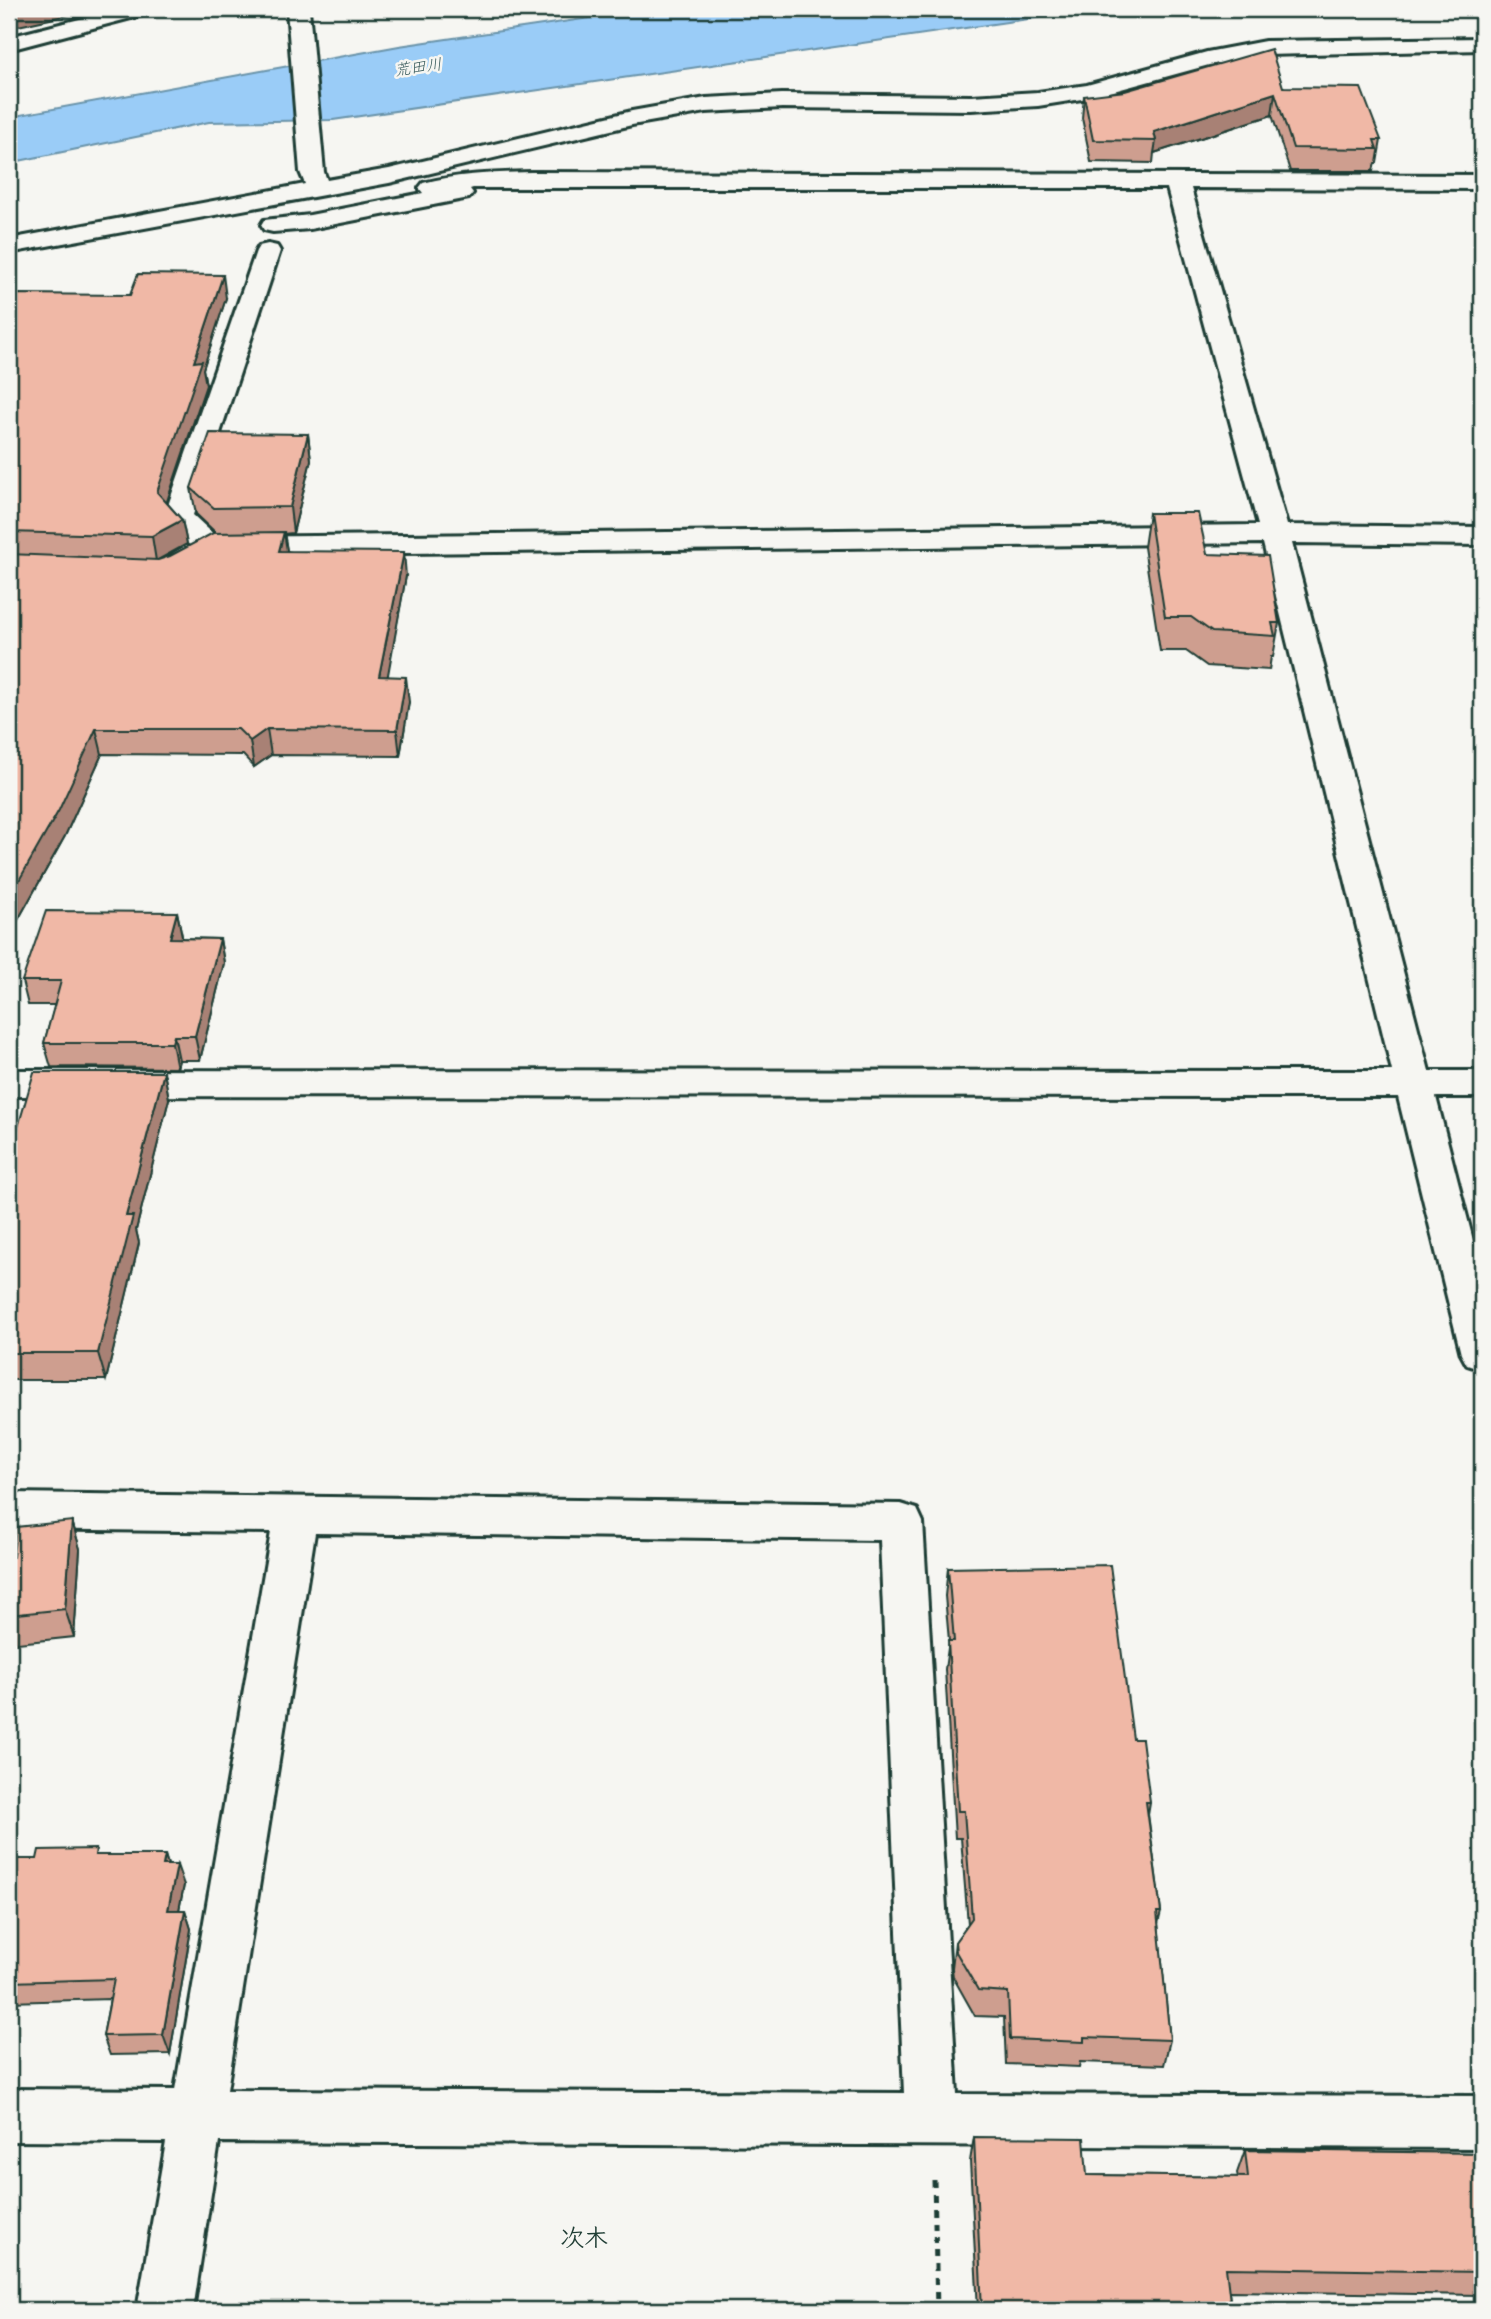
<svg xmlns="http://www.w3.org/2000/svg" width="1491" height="2319" font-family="'Shantell Sans','Klee One',sans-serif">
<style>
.water{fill:#9accf7;stroke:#6993a9;stroke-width:2}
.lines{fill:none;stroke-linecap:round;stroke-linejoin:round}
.minor-casing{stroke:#1f3d34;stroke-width:6}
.path{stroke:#1f3d34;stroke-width:5;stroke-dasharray:7 7;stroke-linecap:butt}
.minor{fill:#f6f6f2;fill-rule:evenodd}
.wall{fill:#ce9e8f;stroke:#1f3d34;stroke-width:2}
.shaded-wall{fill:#a88174;stroke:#1f3d34;stroke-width:2}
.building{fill:#f0b8a6;stroke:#1f3d34;stroke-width:2}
.labels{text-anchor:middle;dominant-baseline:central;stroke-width:5;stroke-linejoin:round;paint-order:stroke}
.far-water-label{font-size:16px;font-style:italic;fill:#385a5b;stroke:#f6f6f2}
.near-quarter-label{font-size:24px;font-weight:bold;fill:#1f3d34;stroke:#f6f6f2}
</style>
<rect width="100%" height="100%" fill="#f6f6f2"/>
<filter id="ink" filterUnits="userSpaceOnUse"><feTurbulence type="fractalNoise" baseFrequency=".0143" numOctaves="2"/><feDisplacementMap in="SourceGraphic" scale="14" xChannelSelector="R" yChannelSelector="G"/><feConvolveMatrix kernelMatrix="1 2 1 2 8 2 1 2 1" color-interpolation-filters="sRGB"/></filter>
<g filter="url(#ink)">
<path class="water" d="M 651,9 L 1097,9 L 333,120 L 209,122 L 9,163 L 9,117 L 399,46 Z"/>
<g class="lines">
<g class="minor-casing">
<g id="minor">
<path d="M 119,9 L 154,9 L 150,13 L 9,50 L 9,37 Z"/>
<path d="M 287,9 L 309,9 L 324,172 L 327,180 L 389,169 L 632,111 L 706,98 L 782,94 L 971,96 L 1038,92 L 1087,85 L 1207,52 L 1265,41 L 1482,38 L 1482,50 L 1265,55 L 1209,65 L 1088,98 L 1038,106 L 971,110 L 782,108 L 706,112 L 632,125 L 389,183 L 9,253 L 9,239 L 305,184 L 300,172 Z"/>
<path d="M 531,172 L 1482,175 L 1482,189 L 1191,188 L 1287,525 L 1482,527 L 1482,545 L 1292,543 L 1429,1071 L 1482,1071 L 1482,1097 L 1436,1097 L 1482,1275 L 1482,1370 L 1467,1365 L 1461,1354 L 1398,1097 L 9,1096 L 9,1070 L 1392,1071 L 1263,543 L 234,555 L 222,550 C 202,564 175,533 164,517 L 256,251 L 259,246 L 268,244 L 277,246 L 280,251 L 193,515 L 222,542 L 234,537 L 1258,525 L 1167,188 L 473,188 L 470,189 L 473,193 L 469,198 L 310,229 L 273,232 L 264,230 L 261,225 L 264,220 L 310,215 L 423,193 L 419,188 L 423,183 C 458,174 494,173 531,172 Z"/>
<path d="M 9,1493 L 901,1504 L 917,1509 L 923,1522 L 957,2094 L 1482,2096 L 1482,2148 L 219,2142 L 193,2310 L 137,2310 L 166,2142 L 9,2141 L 9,2089 L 175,2090 L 271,1532 L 9,1529 ZM 315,1533 L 880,1540 L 904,2093 L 227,2090 Z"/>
</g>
</g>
<path class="path" d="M 934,2180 L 937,2310"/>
<use href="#minor" class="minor"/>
</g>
<g class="wall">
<path d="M 1283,87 L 1381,140 L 1377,163 L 1375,163 L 1373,171 L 1290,171 L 1272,115 L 1154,153 L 1153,163 L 1091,162 L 1082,118 L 1084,96 Z"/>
<path d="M 9,294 L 226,298 L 203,369 L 206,385 L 166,502 L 182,520 L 187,544 L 161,559 L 170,556 L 216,533 L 196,514 L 191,488 L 308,434 L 311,460 L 293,533 L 284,534 L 287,551 L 406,576 L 387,676 L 409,702 L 400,756 L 271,755 L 254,767 L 243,755 L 102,754 L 65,836 L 9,936 Z"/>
<path d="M 1149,513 L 1207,554 L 1279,623 L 1273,657 L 1271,657 L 1269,670 L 1207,666 L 1186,651 L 1160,651 L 1144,547 Z"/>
<path d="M 177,912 L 182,936 L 182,938 L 220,939 L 224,963 L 200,1060 L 179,1060 L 177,1068 L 51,1067 L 44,1043 L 55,1005 L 28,1005 L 22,981 Z"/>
<path d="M 164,1072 L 169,1099 L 136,1230 L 139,1243 L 106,1380 L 9,1380 L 9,1158 Z"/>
<path d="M 72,1521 L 80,1549 L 74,1637 L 9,1644 L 9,1557 L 13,1557 Z"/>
<path d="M 948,1568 L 1133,1739 L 1150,1802 L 1148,1814 L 1161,1912 L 1158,1924 L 1170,2040 L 1164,2065 L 1080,2062 L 1079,2067 L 1006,2064 L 1004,2017 L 975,2016 L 953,1977 L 952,1968 L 955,1942 L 968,1924 L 961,1838 L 955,1838 L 945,1669 L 949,1641 L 945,1596 Z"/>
<path d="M 98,1855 L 165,1855 L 168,1865 L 184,1885 L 179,1910 L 185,1910 L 191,1929 L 170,2054 L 110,2055 L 103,2036 L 110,1999 L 9,2002 L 9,1859 L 37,1859 Z"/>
<path d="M 974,2137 L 1087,2175 L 1238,2177 L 1237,2173 L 1245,2150 L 1482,2153 L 1482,2309 L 1479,2295 L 1229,2291 L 1231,2310 L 978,2310 L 970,2161 Z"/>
</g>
<g class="shaded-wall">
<path d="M 9,9 L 96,9 L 9,28 Z"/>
<path d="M 1275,93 L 1272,115 L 1154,153 L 1156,141 L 1154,132 Z"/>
<path d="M 223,275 L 226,298 L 203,369 L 206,385 L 162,516 L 157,492 L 194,362 Z"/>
<path d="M 308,434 L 311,460 L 293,533 L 290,507 Z"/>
<path d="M 182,520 L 187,544 L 156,561 L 152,536 Z"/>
<path d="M 284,532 L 288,557 L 279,551 Z"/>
<path d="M 404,552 L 406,576 L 383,702 L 379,676 Z"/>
<path d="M 406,677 L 409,702 L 400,756 L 397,730 Z"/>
<path d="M 96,729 L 102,754 L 65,836 L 9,936 L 9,898 Z"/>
<path d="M 267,729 L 271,755 L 254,767 L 250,741 Z"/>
<path d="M 177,912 L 182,936 L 175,962 L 170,938 Z"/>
<path d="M 220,939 L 224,963 L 200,1060 L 195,1036 Z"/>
<path d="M 174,1036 L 179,1060 L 177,1068 L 172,1043 Z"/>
<path d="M 164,1072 L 169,1099 L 136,1230 L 139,1243 L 106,1380 L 98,1353 L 126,1216 Z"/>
<path d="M 72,1521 L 80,1549 L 74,1637 L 65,1609 Z"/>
<path d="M 165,1855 L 171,1875 L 163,1865 Z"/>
<path d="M 177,1865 L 184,1885 L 175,1930 L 168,1910 Z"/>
<path d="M 185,1910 L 191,1929 L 170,2054 L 163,2035 Z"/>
</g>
<g class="building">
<path d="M 1271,49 L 1283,87 L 1361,88 L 1381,140 L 1374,140 L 1377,149 L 1293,148 L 1275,93 L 1154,132 L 1156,141 L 1093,140 L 1084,96 L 1125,91 Z"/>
<path d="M 138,274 L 223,275 L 194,362 L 202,361 L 157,492 L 182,520 L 152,536 L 9,532 L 9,294 L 130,295 Z"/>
<path d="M 210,433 L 308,434 L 290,507 L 214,508 L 191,488 Z"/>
<path d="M 1149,513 L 1198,513 L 1207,554 L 1268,556 L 1279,623 L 1272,623 L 1275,636 L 1212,632 L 1191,617 L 1165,617 Z"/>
<path d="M 284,532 L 279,551 L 404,552 L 379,676 L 406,677 L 397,730 L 267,729 L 250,741 L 238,729 L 96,729 L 59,810 L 9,898 L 9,554 L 158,560 L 170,556 L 213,533 Z"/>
<path d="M 46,911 L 177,912 L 170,938 L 220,939 L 195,1036 L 174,1036 L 172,1043 L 44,1043 L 61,981 L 22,981 Z"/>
<path d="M 34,1072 L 164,1072 L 126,1216 L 133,1216 L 98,1353 L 9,1353 L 9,1158 Z"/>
<path d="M 72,1521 L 65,1609 L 9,1615 L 9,1557 L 13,1557 L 16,1527 Z"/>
<path d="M 1110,1565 L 1133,1739 L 1142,1739 L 1150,1802 L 1146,1802 L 1161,1912 L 1157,1912 L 1170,2040 L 1084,2037 L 1084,2042 L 1010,2039 L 1008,1992 L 978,1990 L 956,1952 L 955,1942 L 972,1918 L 964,1811 L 958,1811 L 948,1641 L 954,1641 L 948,1568 Z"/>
<path d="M 96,1849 L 95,1855 L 165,1855 L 163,1865 L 177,1865 L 168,1910 L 185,1910 L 163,2035 L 103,2036 L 114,1979 L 9,1982 L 9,1859 L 37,1859 L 39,1850 Z"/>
<path d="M 974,2137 L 1084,2138 L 1087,2175 L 1248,2177 L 1245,2150 L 1482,2153 L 1482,2272 L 1226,2268 L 1231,2310 L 982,2310 Z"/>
</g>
</g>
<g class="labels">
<g class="far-water-label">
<text transform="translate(418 67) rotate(-8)">荒田川</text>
</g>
<g class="near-quarter-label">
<text x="584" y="2238">次木</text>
</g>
</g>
<rect width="1491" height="2319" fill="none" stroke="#f6f6f2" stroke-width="35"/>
<rect x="18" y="18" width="1456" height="2284" fill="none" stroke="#1f3d34" stroke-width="2.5" filter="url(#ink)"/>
</svg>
